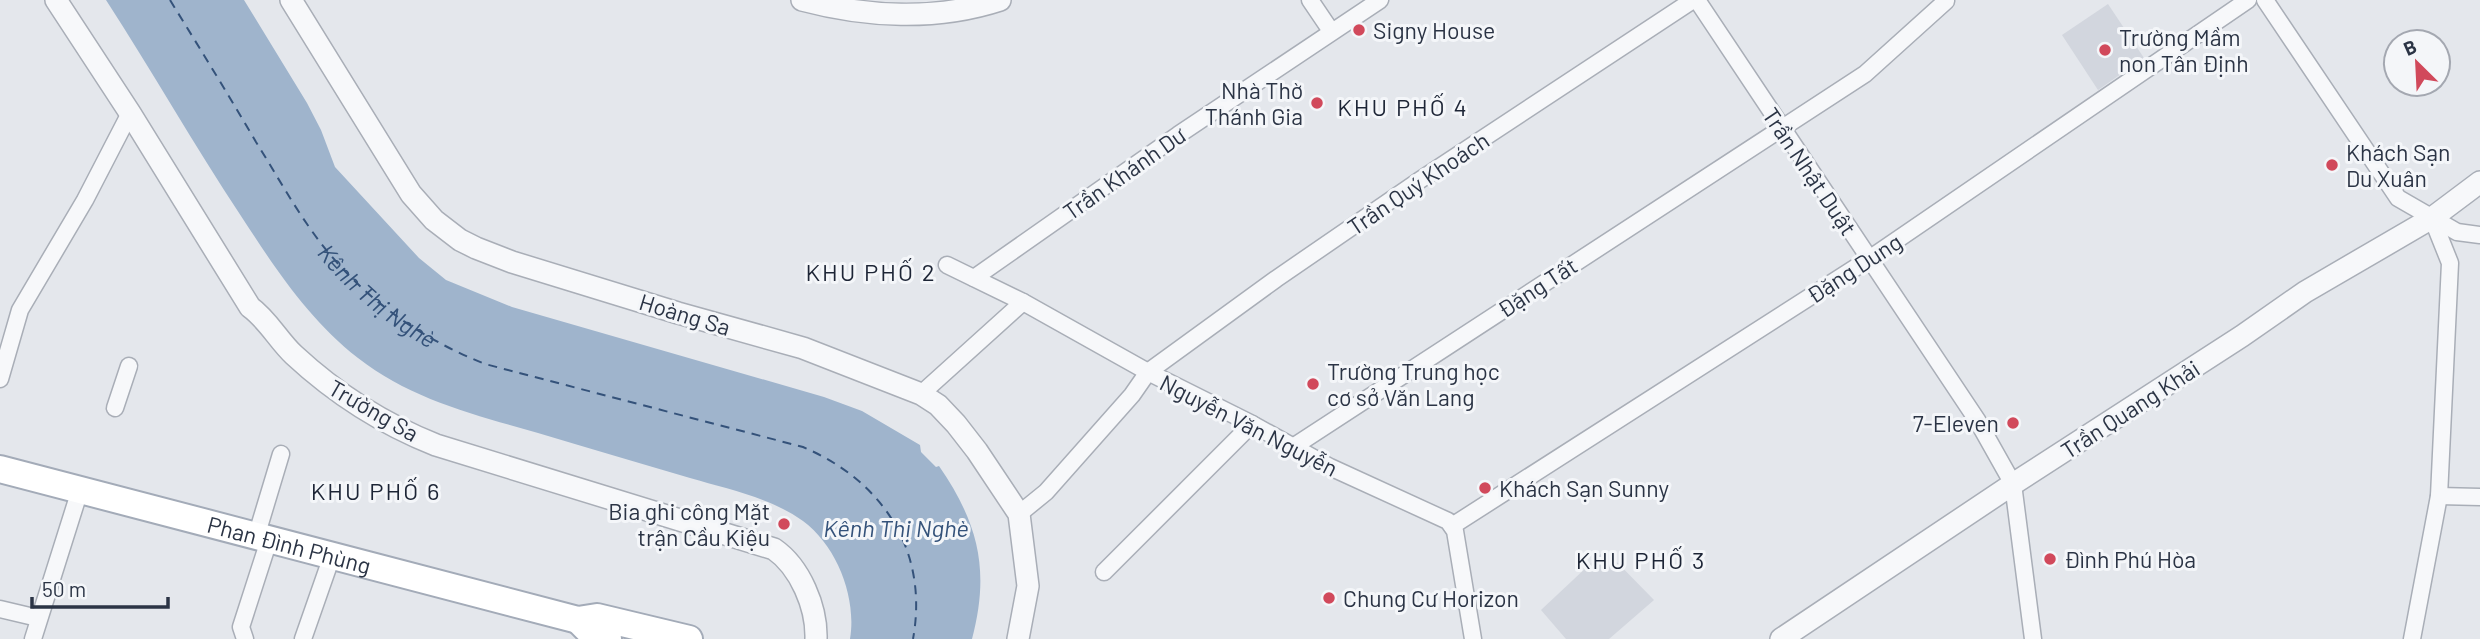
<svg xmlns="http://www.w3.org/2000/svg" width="2480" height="639" font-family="Barlow,sans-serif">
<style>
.built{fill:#d2d6de}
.water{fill:#9fb4cc}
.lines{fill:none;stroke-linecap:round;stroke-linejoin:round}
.ferry{stroke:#34527a;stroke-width:2;stroke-dasharray:9 7;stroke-linecap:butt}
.minor-casing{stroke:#a9aeb7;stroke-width:19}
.tertiary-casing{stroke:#a9aeb7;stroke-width:24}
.primary-casing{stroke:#a3abb8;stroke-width:30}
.minor{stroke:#f7f8fa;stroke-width:16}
.tertiary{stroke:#f7f8fa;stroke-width:21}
.primary{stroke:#fff;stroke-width:26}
.poi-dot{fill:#d1495b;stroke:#f4f6f9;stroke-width:2.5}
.labels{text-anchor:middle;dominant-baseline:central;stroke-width:6;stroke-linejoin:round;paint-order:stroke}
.poi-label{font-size:23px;fill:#2b3445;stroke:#f4f6f9;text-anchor:start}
.street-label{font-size:23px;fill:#2b3445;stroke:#f4f6f9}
.neighbourhood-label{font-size:24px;letter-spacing:2px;fill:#1d2536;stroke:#f4f6f9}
.water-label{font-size:24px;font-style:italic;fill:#34527a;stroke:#f4f6f9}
</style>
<rect width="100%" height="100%" fill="#e4e7ec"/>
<g class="built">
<path d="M 2108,4 L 2144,58 L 2098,90 L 2062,35 Z"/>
<path d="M 1605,550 L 1654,600 L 1609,639 L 1566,639 L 1541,610 Z"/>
</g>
<path class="water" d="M 106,0 L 244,0 L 307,103 L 321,130 L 335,167 L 419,258 L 446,280 L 512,307 L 824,397 L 862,411 L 920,445 L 921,452 L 936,467 L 939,466 C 979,524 990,571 972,639 L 850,639 C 857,598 837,546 803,521 C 771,498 728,489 690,478 C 639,463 588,448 538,433 C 475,415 410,399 358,358 C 308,319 275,268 241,216 C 194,145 152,71 106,0 Z"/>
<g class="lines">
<path class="ferry" id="s1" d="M 170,0 C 199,47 228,94 256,142 C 273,169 289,198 307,224 C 351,289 412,335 485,364 L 803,447 C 883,481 929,551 913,639"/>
<g class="minor-casing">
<g id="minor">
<path d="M 1310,0 L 1331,31"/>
<path d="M 1697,0 L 1977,420 L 2013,484 L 2033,639"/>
<path d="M 2265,0 L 2398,198 L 2457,232 L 2480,235"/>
<path d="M 947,265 L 1023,302 L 1148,372 L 1252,424 L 1330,467 L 1448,521 L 1455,531 L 1473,639"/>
<path d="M 974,278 L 1178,135 L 1380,0"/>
<path d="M 0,379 L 20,310 L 85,200 L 130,113"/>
<path d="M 921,394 L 1023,302"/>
<path d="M 115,408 L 129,366"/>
<path d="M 1293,447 L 1865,74 L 1946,1"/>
<path d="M 2439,496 L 2480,497"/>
<path d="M 1019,514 L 1046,492 L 1132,395 L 1148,372 L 1276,279 L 1420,180 L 1693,0"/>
<path d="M 1452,526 L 1869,259 L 2248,0"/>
<path d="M 256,537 L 281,454"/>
<path d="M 1104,572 L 1252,424"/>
<path d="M 0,609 L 38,618"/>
<path d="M 33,639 L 80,490"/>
<path d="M 245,639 L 241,627 L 269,540"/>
<path d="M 303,639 L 332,556"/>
<path d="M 2412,639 L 2439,496 L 2450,263 L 2432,218"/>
</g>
</g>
<g class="tertiary-casing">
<g id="tertiary">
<path d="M 56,0 L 130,113 L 250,307 C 268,320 278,340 294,355 C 336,394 383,424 436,445 L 774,549 C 800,567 817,607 816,639"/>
<path d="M 291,0 L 411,194 L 434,220 L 460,240 L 476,248 L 512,262 L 678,313 L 803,348 L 921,394 L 938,405 L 956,424 L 977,451 L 1019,514 L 1028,586 L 1018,639"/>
<path d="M 802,0 C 866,17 936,21 1000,0"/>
<path d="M 1781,639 L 2013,484 L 2242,336 L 2305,292 L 2432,218 L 2480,182"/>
</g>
</g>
<g class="primary-casing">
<g id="primary">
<path id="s2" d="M 0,469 L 578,620 L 597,617 L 689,639"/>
<path d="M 578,620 L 593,635 L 608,639"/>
</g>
</g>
<use href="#minor" class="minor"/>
<use href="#tertiary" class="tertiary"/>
<use href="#primary" class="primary"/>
</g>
<g class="poi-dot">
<circle cx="1359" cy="30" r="7"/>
<circle cx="2105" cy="50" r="7"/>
<circle cx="1317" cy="103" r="7"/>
<circle cx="2332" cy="165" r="7"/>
<circle cx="1313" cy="384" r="7"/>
<circle cx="2013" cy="423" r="7"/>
<circle cx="1485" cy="488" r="7"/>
<circle cx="784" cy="524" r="7"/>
<circle cx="2050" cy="559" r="7"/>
<circle cx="1329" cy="598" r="7"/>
</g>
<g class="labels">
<g class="poi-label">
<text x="1373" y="30">Signy House</text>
<text x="2119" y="37">Trường Mầm<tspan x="2119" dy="26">non Tân Định</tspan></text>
<text x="1303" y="90" text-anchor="end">Nhà Thờ<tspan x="1303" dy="26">Thánh Gia</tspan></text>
<text x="2346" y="152">Khách Sạn<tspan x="2346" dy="26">Du Xuân</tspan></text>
<text x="1327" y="371">Trường Trung học<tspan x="1327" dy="26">cơ sở Văn Lang</tspan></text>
<text x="1999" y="423" text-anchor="end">7-Eleven</text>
<text x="1499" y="488">Khách Sạn Sunny</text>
<text x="770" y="511" text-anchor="end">Bia ghi công Mặt<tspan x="770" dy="26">trận Cầu Kiệu</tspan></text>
<text x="2064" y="559">Đình Phú Hòa</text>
<text x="1343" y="598">Chung Cư Horizon</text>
</g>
<g class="street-label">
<text transform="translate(1810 171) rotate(56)">Trần Nhật Duật</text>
<text transform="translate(1124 173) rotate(-35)">Trần Khánh Dư</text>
<text transform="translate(1418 183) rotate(-34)">Trần Quý Khoách</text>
<text transform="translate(1854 268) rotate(-33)">Đặng Dung</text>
<text transform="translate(1537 287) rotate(-33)">Ðặng Tất</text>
<text transform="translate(685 314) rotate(17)">Hoàng Sa</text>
<text transform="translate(2130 409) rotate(-33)">Trần Quang Khải</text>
<text transform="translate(374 410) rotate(30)">Trường Sa</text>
<text transform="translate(1249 425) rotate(27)">Nguyễn Văn Nguyễn</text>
<text stroke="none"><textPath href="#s2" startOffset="299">Phan Đình Phùng</textPath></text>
</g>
<g class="neighbourhood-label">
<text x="1403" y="106">KHU PHỐ 4</text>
<text x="871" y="271">KHU PHỐ 2</text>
<text x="376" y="490">KHU PHỐ 6</text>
<text x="1641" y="559">KHU PHỐ 3</text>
</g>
<g class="water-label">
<text stroke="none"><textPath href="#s1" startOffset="364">Kênh Thị Nghè</textPath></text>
<text x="896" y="527">Kênh Thị Nghè</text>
</g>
</g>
<g transform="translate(2417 63) rotate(336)"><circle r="33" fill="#f4f6f9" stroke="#a4a8b1" stroke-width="2"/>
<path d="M0-5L12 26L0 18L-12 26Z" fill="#d1495b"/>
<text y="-10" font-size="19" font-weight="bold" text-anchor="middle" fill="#2b3445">B</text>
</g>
<path d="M32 597v10h136v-10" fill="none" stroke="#2b3445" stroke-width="3.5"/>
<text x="42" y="597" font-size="21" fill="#2b3445" stroke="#f4f6f9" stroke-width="5" paint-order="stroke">50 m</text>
</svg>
